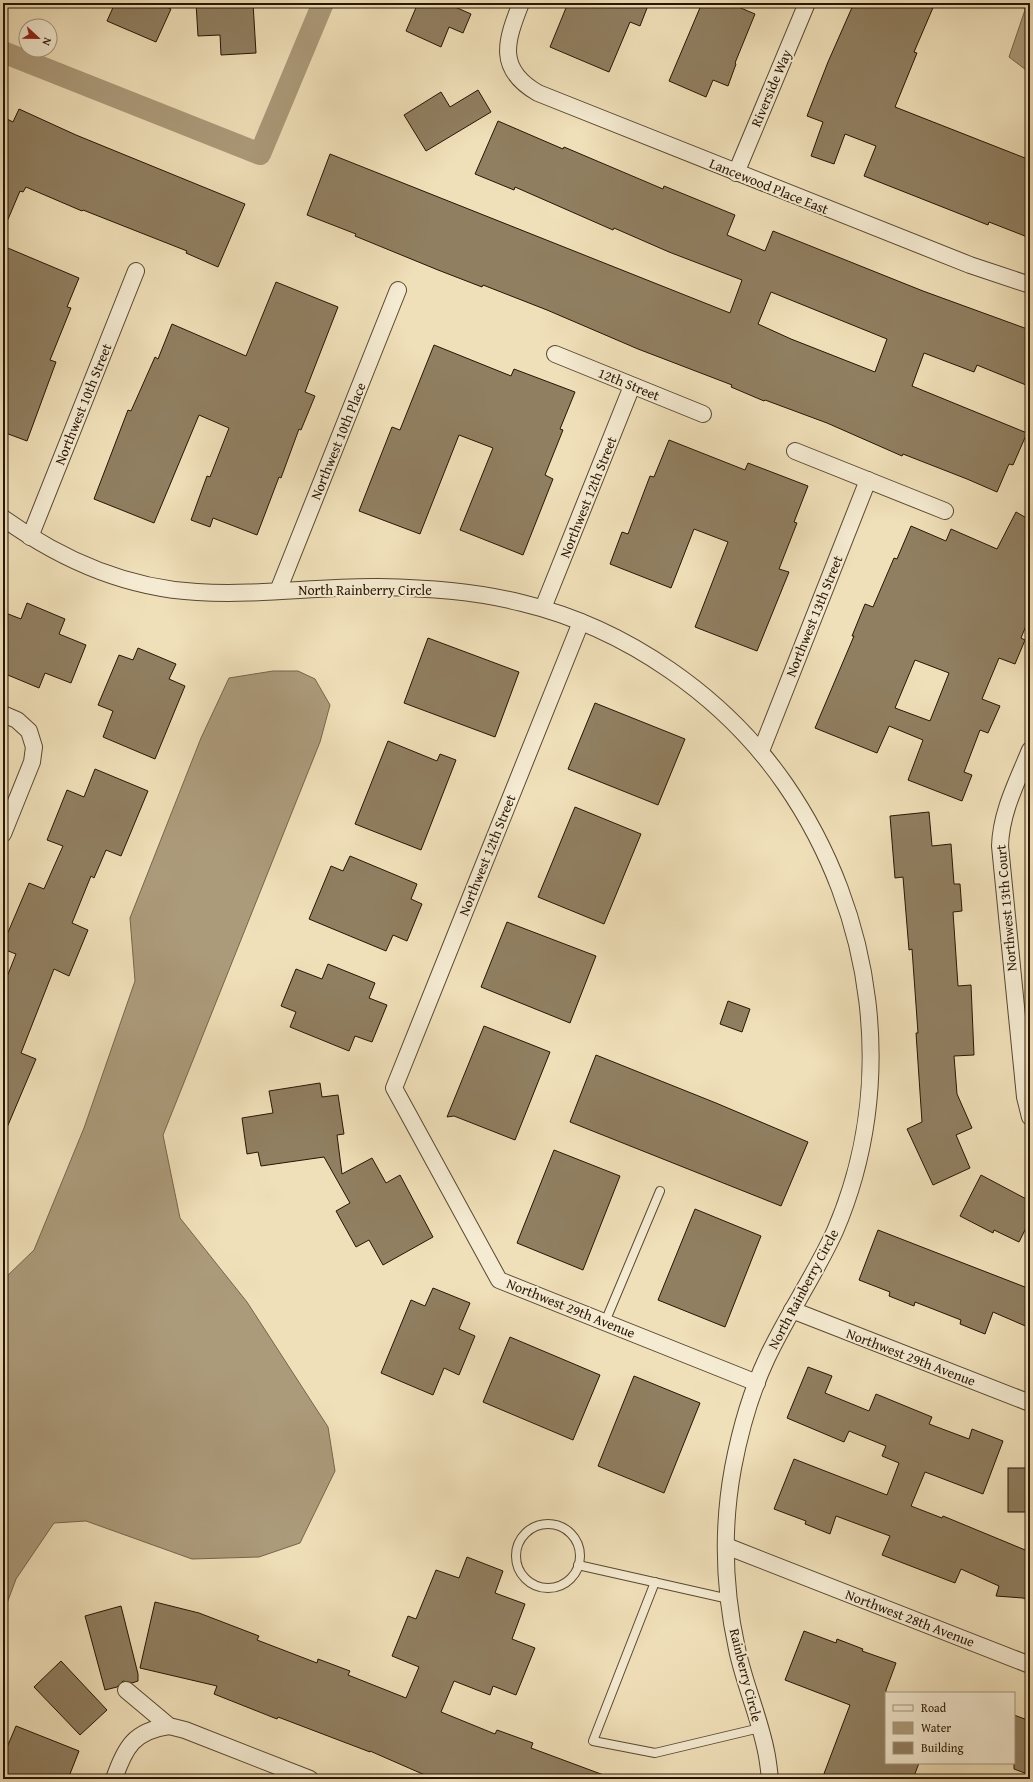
<svg xmlns="http://www.w3.org/2000/svg" width="1033" height="1782" font-family="'Gentium Book Plus',serif">
<style>
.water{fill:#ac9b7b;stroke:#77654b}
.lines{fill:none;stroke-linecap:round;stroke-linejoin:round}
.canal{stroke:#ac9b7b;stroke-width:22}
.building{fill:#907f61;stroke:#271502;fill-rule:evenodd}
.service-casing{stroke:#594830;stroke-width:10}
.minor-casing{stroke:#594830;stroke-width:18}
.service{stroke:#f5ebd2;stroke-width:8}
.minor{stroke:#f5ebd2;stroke-width:16}
.labels{text-anchor:middle;dominant-baseline:central;stroke-width:4;stroke-linejoin:round;paint-order:stroke}
.street-label{font-size:14px;fill:#271502;stroke:#f5ebd2}
</style>
<rect width="100%" height="100%" fill="#f0e0b9"/>
<filter id="stains"><feTurbulence type="fractalNoise" baseFrequency=".005" numOctaves="4"/><feColorMatrix values="0 0 0 0 .2 0 0 0 0 .09 0 0 0 0 .02 0 0 0 .5 -.17"/></filter>
<radialGradient id="worn" r=".72"><stop offset=".6" stop-color="#630" stop-opacity="0"/><stop offset="1" stop-color="#630" stop-opacity=".3"/></radialGradient>
<g class="water">
<path d="M 1024,3 L 1030,3 L 1030,73 L 1009,57 L 1025,10 Z"/>
<path d="M 273,671 L 298,671 L 315,679 L 330,705 L 320,742 L 163,1135 L 180,1218 L 247,1302 L 328,1427 L 335,1471 L 300,1543 L 259,1557 L 192,1559 L 86,1521 L 54,1523 L 16,1579 L 3,1614 L 3,1280 L 34,1250 L 84,1128 L 135,981 L 130,918 L 201,738 L 229,678 Z"/>
</g>
<g class="lines">
<path class="canal" d="M 3,52 L 260,154 L 323,3"/>
</g>
<g class="building">
<path d="M 115,3 L 158,3 L 171,9 L 156,42 L 107,21 Z"/>
<path d="M 196,3 L 253,3 L 256,53 L 221,55 L 220,35 L 198,36 Z"/>
<path d="M 418,3 L 446,3 L 471,14 L 463,33 L 449,27 L 441,47 L 406,31 Z"/>
<path d="M 568,3 L 649,3 L 640,26 L 630,22 L 609,72 L 550,47 Z"/>
<path d="M 702,3 L 729,3 L 755,14 L 735,63 L 736,64 L 728,86 L 713,80 L 706,97 L 669,81 Z"/>
<path d="M 854,3 L 935,3 L 914,52 L 917,53 L 895,107 L 1030,160 L 1030,238 L 989,222 L 988,225 L 864,176 L 876,146 L 845,134 L 834,164 L 811,156 L 823,122 L 807,116 L 828,62 Z"/>
<path d="M 478,90 L 491,112 L 426,151 L 404,115 L 441,92 L 450,107 Z"/>
<path d="M 19,109 L 76,135 L 245,204 L 218,267 L 186,253 L 187,251 L 83,210 L 82,211 L 26,187 L 23,192 L 20,191 L 3,231 L 3,117 L 13,122 Z"/>
<path d="M 498,121 L 563,149 L 564,147 L 663,189 L 664,186 L 735,215 L 727,235 L 765,251 L 773,231 L 923,291 L 1030,330 L 1030,375 L 1026,385 L 977,365 L 974,372 L 924,353 L 912,386 L 1027,433 L 1013,465 L 1009,464 L 997,492 L 967,479 L 903,454 L 902,456 L 827,423 L 765,400 L 764,401 L 731,387 L 732,385 L 638,349 L 547,310 L 483,285 L 482,287 L 438,270 L 355,236 L 356,234 L 307,215 L 330,154 L 730,313 L 742,280 L 669,252 L 614,228 L 613,230 L 515,187 L 514,190 L 475,174 ZM 771,292 L 887,339 L 875,372 L 791,339 L 758,324 Z"/>
<path d="M 3,246 L 79,278 L 67,307 L 71,308 L 50,360 L 56,362 L 27,441 L 3,432 Z"/>
<path d="M 276,282 L 338,307 L 305,392 L 315,396 L 301,430 L 299,429 L 281,478 L 279,477 L 257,535 L 213,518 L 210,527 L 191,520 L 207,476 L 210,477 L 229,428 L 199,415 L 154,523 L 94,499 L 128,410 L 131,411 L 155,357 L 158,359 L 172,324 L 246,356 Z"/>
<path d="M 434,345 L 511,376 L 514,369 L 575,392 L 560,429 L 563,430 L 545,475 L 553,479 L 523,555 L 460,530 L 493,448 L 459,435 L 420,534 L 359,511 L 392,427 L 400,430 Z"/>
<path d="M 669,440 L 745,470 L 748,463 L 808,486 L 794,522 L 797,523 L 779,569 L 789,572 L 757,651 L 695,627 L 728,542 L 694,529 L 671,588 L 610,564 L 622,532 L 628,534 L 650,476 L 654,477 Z"/>
<path d="M 1016,512 L 1030,520 L 1030,616 L 1021,638 L 1025,640 L 1015,664 L 999,658 L 982,699 L 1000,706 L 988,733 L 980,730 L 964,772 L 972,775 L 962,801 L 908,780 L 923,740 L 889,726 L 877,753 L 815,728 L 854,636 L 852,636 L 865,604 L 873,607 L 894,558 L 897,559 L 911,526 L 946,541 L 951,529 L 997,549 ZM 915,660 L 949,673 L 930,721 L 895,708 Z"/>
<path d="M 27,603 L 65,619 L 59,634 L 86,645 L 71,683 L 45,673 L 39,688 L 3,673 L 3,612 L 21,619 Z"/>
<path d="M 428,638 L 519,672 L 495,737 L 404,703 Z"/>
<path d="M 138,648 L 176,664 L 169,679 L 185,686 L 155,759 L 103,737 L 113,711 L 98,705 L 119,655 L 133,660 Z"/>
<path d="M 595,703 L 685,739 L 658,805 L 568,769 Z"/>
<path d="M 388,741 L 437,761 L 440,754 L 456,760 L 421,850 L 355,824 Z"/>
<path d="M 95,769 L 148,791 L 121,856 L 106,850 L 94,878 L 91,876 L 72,923 L 88,930 L 69,976 L 54,969 L 21,1053 L 36,1059 L 3,1137 L 3,987 L 16,954 L 3,949 L 3,944 L 29,883 L 44,889 L 63,846 L 47,840 L 67,790 L 84,797 Z"/>
<path d="M 575,807 L 641,834 L 604,924 L 538,897 Z"/>
<path d="M 929,812 L 932,846 L 951,844 L 954,884 L 960,884 L 962,911 L 953,912 L 958,986 L 971,985 L 974,1055 L 954,1056 L 957,1094 L 972,1128 L 956,1135 L 970,1168 L 933,1185 L 907,1129 L 922,1122 L 916,1033 L 918,1033 L 912,949 L 909,950 L 903,877 L 895,878 L 890,816 Z"/>
<path d="M 350,856 L 417,884 L 411,899 L 422,904 L 407,941 L 393,935 L 386,951 L 309,919 L 331,866 L 343,871 Z"/>
<path d="M 507,922 L 596,956 L 570,1023 L 481,987 Z"/>
<path d="M 328,964 L 375,983 L 369,998 L 387,1005 L 372,1042 L 355,1036 L 349,1051 L 290,1027 L 296,1012 L 281,1006 L 296,969 L 322,979 Z"/>
<path d="M 728,1001 L 750,1009 L 742,1032 L 720,1024 Z"/>
<path d="M 484,1026 L 550,1052 L 515,1140 L 454,1116 L 447,1117 Z"/>
<path d="M 596,1055 L 716,1103 L 808,1142 L 781,1206 L 570,1122 Z"/>
<path d="M 320,1083 L 322,1097 L 338,1095 L 344,1134 L 337,1135 L 342,1174 L 372,1158 L 386,1183 L 400,1175 L 433,1237 L 383,1265 L 369,1240 L 356,1247 L 336,1211 L 350,1203 L 324,1157 L 261,1166 L 258,1152 L 247,1154 L 242,1118 L 273,1113 L 269,1091 Z"/>
<path d="M 554,1150 L 620,1176 L 583,1270 L 517,1243 Z"/>
<path d="M 981,1175 L 1030,1201 L 1030,1220 L 1019,1242 L 994,1230 L 993,1233 L 960,1216 Z"/>
<path d="M 695,1209 L 761,1236 L 725,1327 L 658,1300 Z"/>
<path d="M 878,1230 L 1030,1289 L 1030,1328 L 993,1312 L 985,1334 L 960,1324 L 961,1320 L 915,1302 L 914,1306 L 889,1296 L 890,1292 L 859,1280 Z"/>
<path d="M 433,1288 L 470,1303 L 459,1329 L 475,1336 L 459,1375 L 444,1368 L 433,1395 L 381,1373 L 411,1300 L 425,1306 Z"/>
<path d="M 510,1337 L 600,1375 L 573,1440 L 483,1402 Z"/>
<path d="M 808,1367 L 832,1376 L 825,1393 L 869,1411 L 876,1394 L 932,1417 L 929,1424 L 969,1439 L 972,1429 L 1003,1441 L 983,1494 L 925,1472 L 911,1506 L 942,1518 L 943,1516 L 1030,1552 L 1030,1601 L 1023,1598 L 996,1596 L 999,1586 L 961,1569 L 955,1583 L 882,1555 L 890,1536 L 836,1516 L 830,1534 L 805,1524 L 806,1521 L 774,1509 L 794,1459 L 887,1495 L 899,1463 L 882,1456 L 886,1446 L 849,1431 L 844,1442 L 787,1418 Z"/>
<path d="M 634,1376 L 700,1403 L 664,1493 L 598,1466 Z"/>
<rect x="1008" y="1468" width="22" height="44"/>
<path d="M 467,1557 L 503,1571 L 495,1593 L 525,1604 L 512,1639 L 535,1648 L 516,1695 L 493,1686 L 490,1695 L 454,1681 L 441,1712 L 495,1734 L 497,1730 L 533,1743 L 531,1748 L 609,1777 L 609,1779 L 434,1779 L 370,1751 L 370,1752 L 278,1717 L 277,1719 L 214,1694 L 217,1686 L 140,1668 L 155,1602 L 199,1613 L 259,1636 L 257,1640 L 317,1663 L 318,1659 L 350,1671 L 348,1675 L 406,1698 L 419,1667 L 392,1656 L 408,1616 L 416,1619 L 436,1570 L 459,1578 Z"/>
<path d="M 121,1606 L 138,1674 L 138,1681 L 132,1683 L 123,1681 L 117,1687 L 105,1690 L 85,1616 Z"/>
<path d="M 804,1631 L 836,1643 L 837,1639 L 863,1649 L 862,1651 L 896,1663 L 886,1690 L 886,1763 L 919,1763 L 913,1779 L 822,1779 L 850,1705 L 785,1680 Z"/>
<path d="M 61,1661 L 107,1710 L 80,1735 L 34,1687 Z"/>
<path d="M 1014,1715 L 1030,1721 L 1030,1775 L 1014,1769 Z"/>
<path d="M 16,1726 L 79,1751 L 68,1779 L 3,1779 L 3,1757 Z"/>
</g>
<g class="lines">
<g class="service-casing">
<g id="service">
<path d="M 605,1322 L 660,1191"/>
<circle cx="548" cy="1556" r="32"/>
<path d="M 578,1565 L 729,1599"/>
<path d="M 655,1582 L 593,1741 L 655,1753 L 760,1728"/>
</g>
</g>
<g class="minor-casing">
<g id="minor">
<path d="M 521,3 C 506,41 496,69 538,93 L 970,265 L 1030,285"/>
<path d="M 736,173 L 807,3"/>
<path d="M 555,354 L 703,414"/>
<path d="M 795,451 L 945,511"/>
<path d="M 3,518 C 60,559 126,588 197,592 C 258,596 319,586 379,587 C 427,588 475,591 522,603 C 626,628 724,696 785,784 C 875,914 898,1085 835,1231 C 815,1275 787,1315 767,1358 C 751,1392 740,1431 733,1468 C 722,1528 724,1590 737,1649 C 744,1683 759,1716 766,1751 C 768,1760 769,1770 770,1779"/>
<path d="M 30,537 L 136,271"/>
<path d="M 278,591 L 398,290"/>
<path d="M 543,608 L 632,386"/>
<path d="M 581,622 L 394,1088 L 499,1280 L 757,1383"/>
<path d="M 3,714 L 17,720 L 29,731 L 34,747 L 32,762 L 3,834"/>
<path d="M 1030,750 C 1017,782 1001,812 1000,846 L 1025,1097 L 1030,1117"/>
<path d="M 761,751 L 868,480"/>
<path d="M 792,1310 L 1030,1403"/>
<path d="M 726,1546 L 1030,1665"/>
<path d="M 126,1690 L 169,1726 L 185,1730 L 310,1779"/>
<path d="M 114,1779 C 125,1747 134,1731 169,1726"/>
</g>
</g>
<use href="#service" class="service"/>
<use href="#minor" class="minor"/>
</g>
<g class="labels">
<g class="street-label">
<text transform="translate(771 88) rotate(-67)">Riverside Way</text>
<text transform="translate(769 186) rotate(22)">Lancewood Place East</text>
<text transform="translate(629 384) rotate(22)">12th Street</text>
<text transform="translate(83 404) rotate(-68)">Northwest 10th Street</text>
<text transform="translate(338 441) rotate(-68)">Northwest 10th Place</text>
<text transform="translate(588 497) rotate(-68)">Northwest 12th Street</text>
<text x="365" y="590">North Rainberry Circle</text>
<text transform="translate(814 616) rotate(-68)">Northwest 13th Street</text>
<text transform="translate(487 855) rotate(-68)">Northwest 12th Street</text>
<text transform="translate(1006 908) rotate(-95)">Northwest 13th Court</text>
<text transform="translate(803 1289) rotate(-62)">North Rainberry Circle</text>
<text transform="translate(571 1308) rotate(22)">Northwest 29th Avenue</text>
<text transform="translate(911 1357) rotate(21)">Northwest 29th Avenue</text>
<text transform="translate(910 1618) rotate(21)">Northwest 28th Avenue</text>
<text transform="translate(746 1675) rotate(76)">Rainberry Circle</text>
</g>
</g>
<rect width="1033" height="1782" fill="none" stroke="#f0e0b9" stroke-width="16"/>
<rect x="4" y="4" width="1025" height="1774" fill="none" stroke="#271502" stroke-width="2"/>
<rect x="8" y="8" width="1017" height="1766" fill="none" stroke="#271502"/>
<rect x="885" y="1692" width="130" height="72" fill="#f5ebd2" stroke="#a3957f"/>
<rect x="893" y="1705" width="20" height="6" fill="#f5ebd2" stroke="#a3957f"/>
<text x="921" y="1712" font-size="12" fill="#271502">Road</text>
<rect x="893" y="1722" width="20" height="12" fill="#ac9b7b" stroke="#a3957f"/>
<text x="921" y="1732" font-size="12" fill="#271502">Water</text>
<rect x="893" y="1742" width="20" height="12" fill="#907f61" stroke="#a3957f"/>
<text x="921" y="1752" font-size="12" fill="#271502">Building</text>
<g transform="translate(38 38) rotate(112)"><circle r="19" fill="#f5ebd2" stroke="#a3957f"/>
<path d="M0-3L7 15L0 10L-7 15Z" fill="#8f2418"/>
<text y="-6" font-size="11" font-weight="bold" text-anchor="middle" fill="#271502">N</text>
</g>
<rect width="100%" height="100%" filter="url(#stains)"/>
<rect width="100%" height="100%" fill="url(#worn)"/>
</svg>
